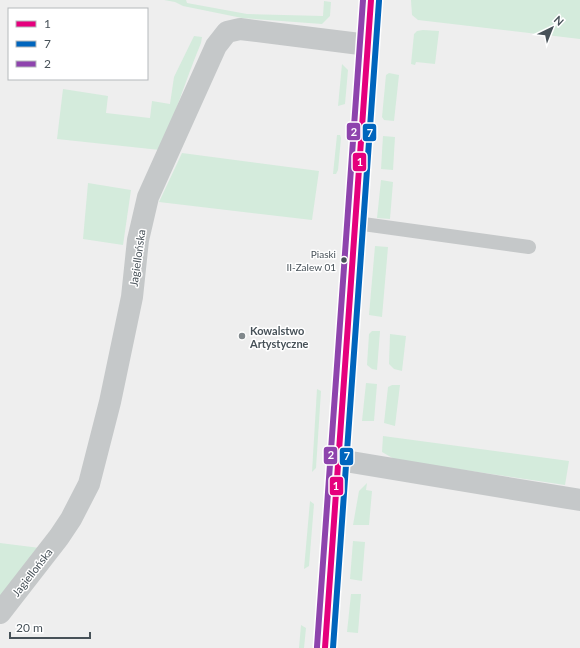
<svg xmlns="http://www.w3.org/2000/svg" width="580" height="648" font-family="Lato,sans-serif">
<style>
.green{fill:#d4ebdc}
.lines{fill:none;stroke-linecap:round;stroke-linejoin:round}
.lane{stroke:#c5c8c9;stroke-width:14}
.street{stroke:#c5c8c9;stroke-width:22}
.secondary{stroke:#c6c9ca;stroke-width:22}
.bus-1-casing{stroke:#fff;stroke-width:9}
.bus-2-casing{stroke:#fff;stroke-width:9}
.bus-3-casing{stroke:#fff;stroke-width:9}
.bus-1{stroke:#e5007d;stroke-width:6}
.bus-2{stroke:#0065bd;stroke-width:6}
.bus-3{stroke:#8e44ad;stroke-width:6}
.bus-dot{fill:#475158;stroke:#fff;stroke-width:1.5}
.poi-dot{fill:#81888c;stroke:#fff;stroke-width:1.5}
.labels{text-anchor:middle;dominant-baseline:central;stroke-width:3;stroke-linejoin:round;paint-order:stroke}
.bus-label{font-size:10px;fill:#475158;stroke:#fff;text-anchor:end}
.street-label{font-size:11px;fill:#475158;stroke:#fff}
.poi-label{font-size:11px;font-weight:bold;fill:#475158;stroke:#fff;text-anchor:start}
.line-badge{stroke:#fff;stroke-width:1.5}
.badge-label{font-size:11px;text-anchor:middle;font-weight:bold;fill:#fff}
</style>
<rect width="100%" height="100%" fill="#eee"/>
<g class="green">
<path d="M 164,0 L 186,0 L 187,3 L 247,14 L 323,16 L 324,1 L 331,2 L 330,16 L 322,24 L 242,18 L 183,6 L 175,2 Z"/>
<path d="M 411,0 L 580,0 L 580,39 L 418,20 L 412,15 Z"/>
<path d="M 423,30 L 439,31 L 435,64 L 416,62 L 415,65 L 411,64 L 414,34 L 417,31 Z"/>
<path d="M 194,36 L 202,37 L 201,43 C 186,79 175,115 160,150 L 57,139 L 63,89 L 108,96 L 106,113 L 150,118 L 152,101 L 170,104 L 174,77 Z"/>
<path d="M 342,64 L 348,70 L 345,104 L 338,106 Z"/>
<path d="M 389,73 L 399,75 L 394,121 L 384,120 L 382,117 L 386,75 Z"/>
<path d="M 337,135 L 340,135 L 341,138 L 338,170 L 336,174 L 333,174 Z"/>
<path d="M 383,136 L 395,137 L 393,170 L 381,169 Z"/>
<path d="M 182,153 L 319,171 L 312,220 L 159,202 Z"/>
<path d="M 381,180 L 393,182 L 390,219 L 377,218 Z"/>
<path d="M 88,183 L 131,190 L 123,245 L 83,239 Z"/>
<path d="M 375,246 L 388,247 L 382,317 L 369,315 Z"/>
<path d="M 372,331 L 380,331 L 377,370 L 372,369 L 367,365 L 369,334 Z"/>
<path d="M 390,334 L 406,336 L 402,371 L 394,369 L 389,364 Z"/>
<path d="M 366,383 L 377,384 L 374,421 L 362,421 Z"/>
<path d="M 392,385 L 400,385 L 395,426 L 384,423 L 388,387 Z"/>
<path d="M 317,389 L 321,391 L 316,468 L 312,472 Z"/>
<path d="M 383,436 L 569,461 L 565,485 L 396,460 L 382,452 Z"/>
<path d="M 367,483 L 366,490 L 372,491 L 369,525 L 353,525 L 359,491 Z"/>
<path d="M 310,501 L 314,504 L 309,566 L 304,569 Z"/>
<path d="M 353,541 L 365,542 L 362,581 L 350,579 Z"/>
<path d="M 0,543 L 40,548 L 0,598 Z"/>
<path d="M 351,594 L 361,594 L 358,633 L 347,632 Z"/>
<path d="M 301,625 L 306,628 L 304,648 L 299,648 Z"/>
</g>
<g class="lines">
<path class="lane" d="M 356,223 L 529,247"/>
<g class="street">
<path d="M 339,460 L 580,500"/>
<path d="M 0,613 L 59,537 L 71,519 L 89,484 L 110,402 L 132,297 L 138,240 L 148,197 L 216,46 L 227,32 L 240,29 L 368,45"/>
</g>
<path class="secondary" d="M 325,648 L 371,0"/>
<g class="bus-1-casing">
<path id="bus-1" d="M 325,648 L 371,0"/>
</g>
<g class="bus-2-casing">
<path id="bus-2" d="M 333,648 L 379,1"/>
</g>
<g class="bus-3-casing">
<path id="bus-3" d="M 317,647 L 363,0"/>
</g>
<use href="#bus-1" class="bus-1"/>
<use href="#bus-2" class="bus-2"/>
<use href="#bus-3" class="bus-3"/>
</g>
<circle class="bus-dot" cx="344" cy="260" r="3.5"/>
<circle class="poi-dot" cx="242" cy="336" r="4"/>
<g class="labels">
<g class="bus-label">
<text x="336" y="254">Piaski<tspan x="336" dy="13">II-Zalew 01</tspan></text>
</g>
<g class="street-label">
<text transform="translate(137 258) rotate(-82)">Jagiellońska</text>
<text transform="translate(32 572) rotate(-52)">Jagiellońska</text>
</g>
<g class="poi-label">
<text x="250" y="330">Kowalstwo<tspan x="250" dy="13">Artystyczne</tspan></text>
</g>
</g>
<g class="line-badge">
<rect x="346" y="122" width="15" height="19" rx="4" fill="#8e44ad"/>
<rect x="362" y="123" width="15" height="19" rx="4" fill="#0065bd"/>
<rect x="352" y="152" width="15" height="20" rx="4" fill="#e5007d"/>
<rect x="323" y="446" width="15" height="19" rx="4" fill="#8e44ad"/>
<rect x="339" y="447" width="15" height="19" rx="4" fill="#0065bd"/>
<rect x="329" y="476" width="15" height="20" rx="4" fill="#e5007d"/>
</g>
<g class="badge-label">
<text x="354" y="136">2</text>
<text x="370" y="137">7</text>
<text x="360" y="166">1</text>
<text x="331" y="459">2</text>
<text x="347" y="460">7</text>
<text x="336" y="490">1</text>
</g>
<rect x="8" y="8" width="140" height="72" fill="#ffffff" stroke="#b5b9bc"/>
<rect x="16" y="21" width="20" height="6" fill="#e5007d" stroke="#b5b9bc"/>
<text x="44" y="28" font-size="12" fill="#475158">1</text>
<rect x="16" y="41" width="20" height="6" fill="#0065bd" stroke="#b5b9bc"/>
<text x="44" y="48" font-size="12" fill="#475158">7</text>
<rect x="16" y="61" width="20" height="6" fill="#8e44ad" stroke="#b5b9bc"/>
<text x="44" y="68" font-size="12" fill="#475158">2</text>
<g transform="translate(552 28) rotate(43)" stroke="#ffffff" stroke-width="3" paint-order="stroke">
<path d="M0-3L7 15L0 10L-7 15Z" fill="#475158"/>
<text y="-6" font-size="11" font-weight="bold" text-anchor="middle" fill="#475158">N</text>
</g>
<path d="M10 632v6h80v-6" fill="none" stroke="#475158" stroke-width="2"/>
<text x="16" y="632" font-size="12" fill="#475158" stroke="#ffffff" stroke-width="3" paint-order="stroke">20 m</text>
</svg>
